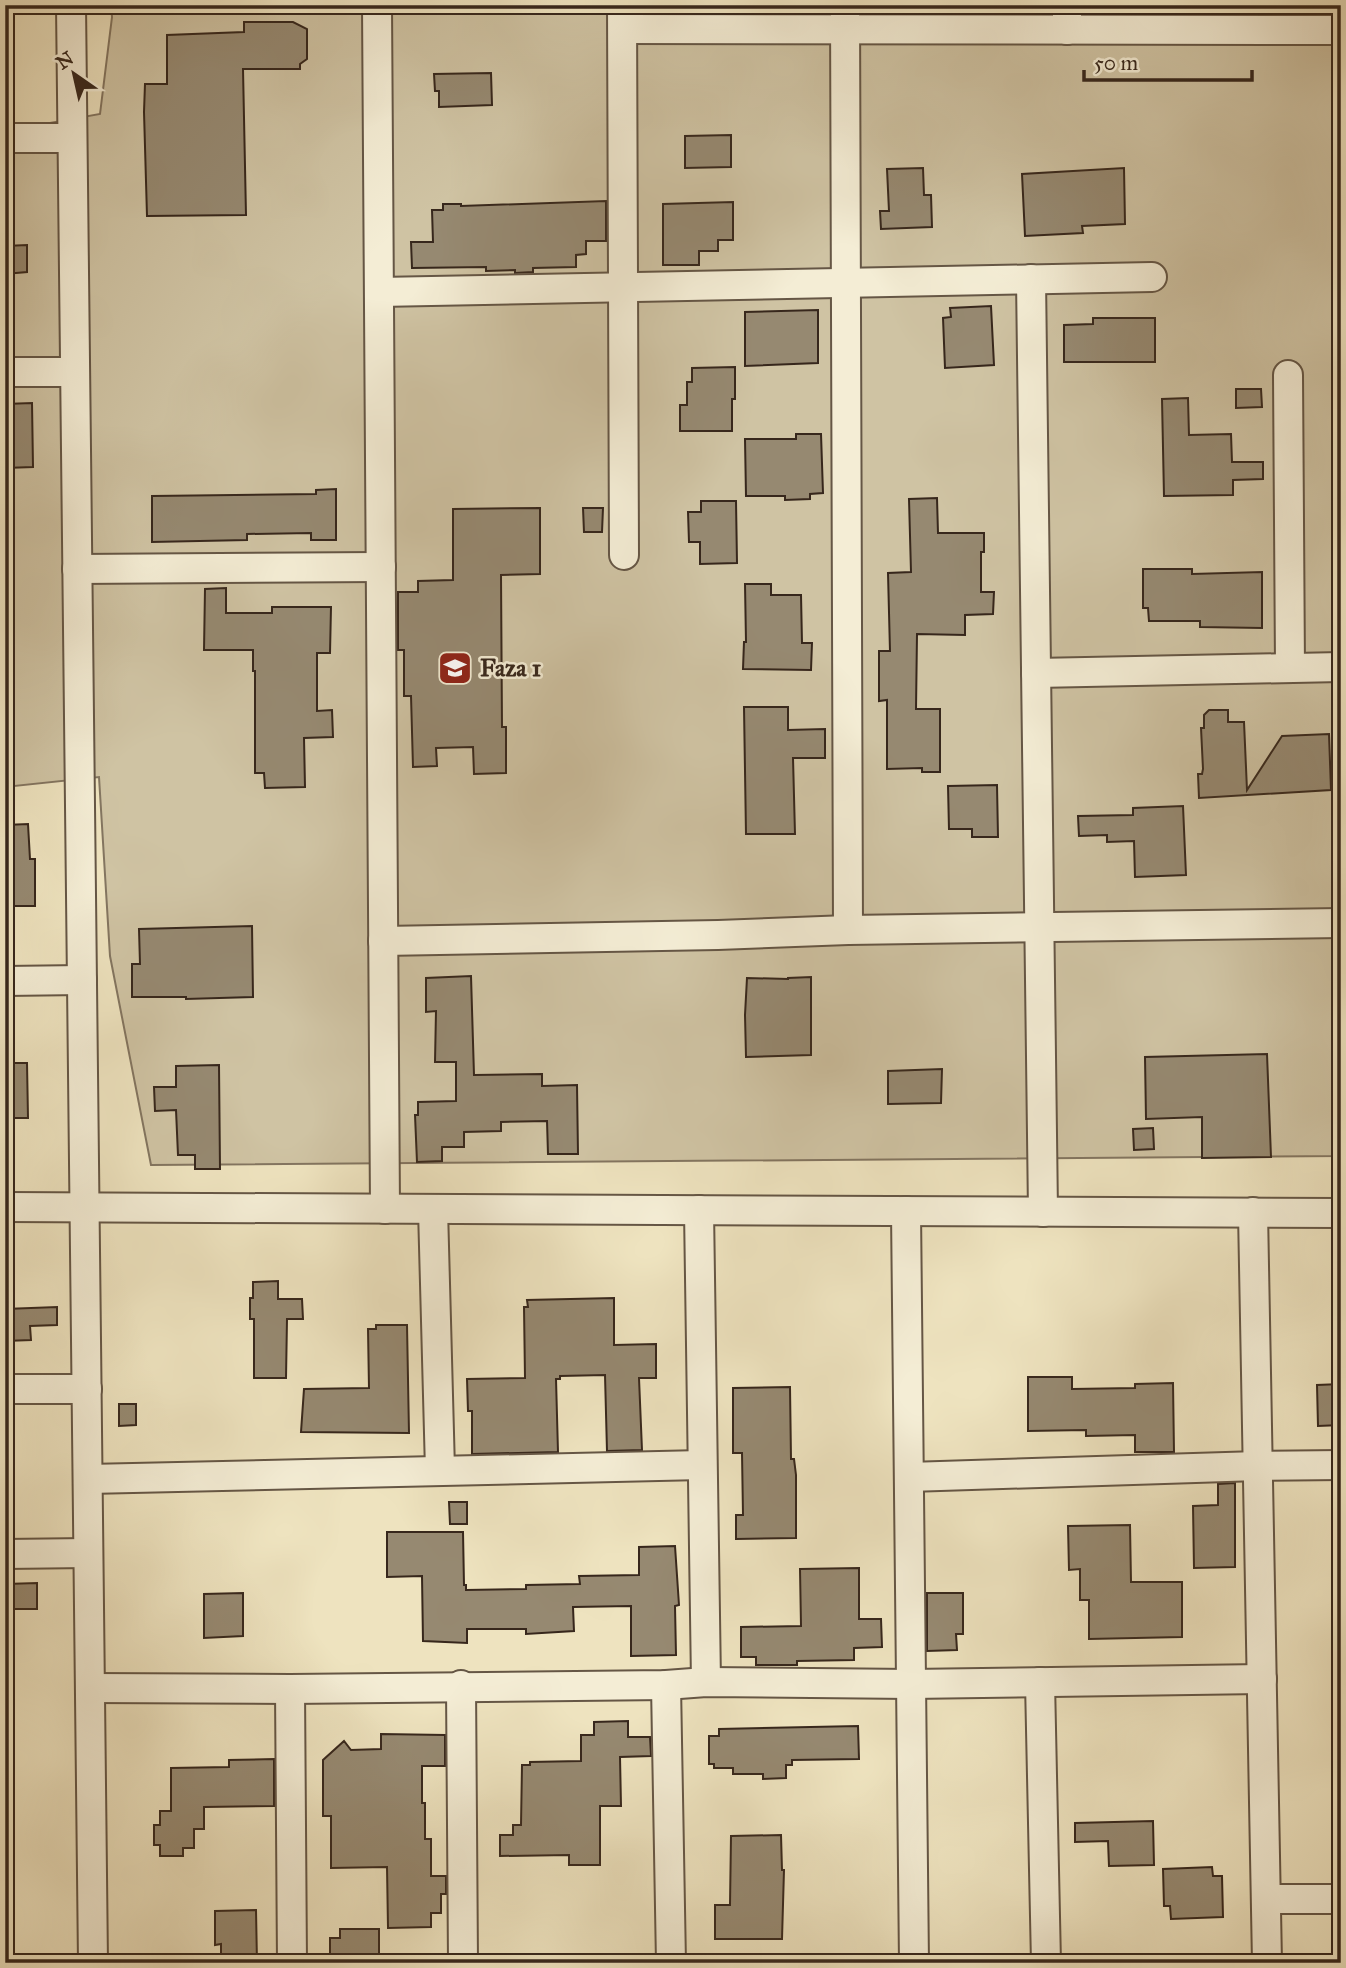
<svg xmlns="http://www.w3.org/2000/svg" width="1346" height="1968" font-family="'IM FELL Great Primer',serif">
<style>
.green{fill:#cfc3a3;stroke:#837560;stroke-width:2}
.building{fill:#968971;stroke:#37271c;stroke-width:2}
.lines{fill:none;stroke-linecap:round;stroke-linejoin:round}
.minor-casing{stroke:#655645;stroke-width:32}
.minor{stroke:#f4edd5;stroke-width:28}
.labels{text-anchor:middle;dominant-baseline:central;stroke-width:5;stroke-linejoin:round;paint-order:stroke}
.poi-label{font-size:24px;font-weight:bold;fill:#37271c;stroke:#f4edd5;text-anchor:start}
</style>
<rect width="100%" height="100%" fill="#eee3bf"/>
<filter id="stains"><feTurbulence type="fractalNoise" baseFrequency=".00286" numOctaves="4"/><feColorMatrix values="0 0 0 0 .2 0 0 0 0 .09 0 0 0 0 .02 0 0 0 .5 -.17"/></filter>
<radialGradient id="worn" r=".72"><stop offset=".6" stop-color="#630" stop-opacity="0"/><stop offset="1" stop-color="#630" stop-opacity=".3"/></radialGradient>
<path class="green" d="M 111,5 L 1341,5 L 1341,1156 L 151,1165 L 110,956 L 99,777 L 5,787 L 5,131 L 100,114 L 112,17 Z"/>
<g class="building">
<path d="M 244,22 L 293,22 L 307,29 L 307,59 L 300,64 L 300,69 L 243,69 L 246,215 L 147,216 L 144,112 L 145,84 L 167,84 L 167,35 L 244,32 Z"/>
<path d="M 491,73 L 492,105 L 439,107 L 439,91 L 435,91 L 434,74 Z"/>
<path d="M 731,135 L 731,167 L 685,168 L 685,136 Z"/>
<path d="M 923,168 L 924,195 L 931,195 L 932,227 L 881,229 L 880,211 L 889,211 L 887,169 Z"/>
<path d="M 1124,168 L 1125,224 L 1082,226 L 1083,233 L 1025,236 L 1022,174 Z"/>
<path d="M 606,201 L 606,241 L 586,241 L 586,254 L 576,255 L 576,267 L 533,268 L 533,272 L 515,273 L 515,270 L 486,271 L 486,267 L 412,268 L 411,242 L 433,242 L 432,210 L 443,210 L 443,204 L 461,204 L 461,206 Z"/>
<path d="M 733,202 L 733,240 L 718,240 L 718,251 L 699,251 L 699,265 L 663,265 L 663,204 Z"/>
<path d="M 27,245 L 27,272 L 5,274 L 5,246 Z"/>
<path d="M 991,306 L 994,365 L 945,368 L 943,318 L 951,317 L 950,308 Z"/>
<path d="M 818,310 L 818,363 L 745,366 L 745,312 Z"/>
<path d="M 1093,318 L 1155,318 L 1155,362 L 1064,362 L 1064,325 L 1093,324 Z"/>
<path d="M 735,367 L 735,399 L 732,399 L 732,431 L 680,431 L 680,405 L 687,405 L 687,382 L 692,382 L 692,368 Z"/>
<path d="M 1236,389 L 1261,389 L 1262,407 L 1236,408 Z"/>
<path d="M 1188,398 L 1189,435 L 1231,434 L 1232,462 L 1263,462 L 1263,479 L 1233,480 L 1233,495 L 1164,496 L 1162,399 Z"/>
<path d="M 32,403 L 33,467 L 5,468 L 5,404 Z"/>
<path d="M 796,434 L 821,434 L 823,493 L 810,494 L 810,499 L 785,500 L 785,496 L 746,496 L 745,439 L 796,439 Z"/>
<path d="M 336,489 L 336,540 L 311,540 L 311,533 L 247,534 L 247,540 L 152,542 L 152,496 L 316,494 L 316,490 Z"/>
<path d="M 937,498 L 938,533 L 984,533 L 984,552 L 981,552 L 981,592 L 994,592 L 993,614 L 965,615 L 965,635 L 917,634 L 916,709 L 940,709 L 940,772 L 922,772 L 922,768 L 887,769 L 887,700 L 879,701 L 879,651 L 890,651 L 888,573 L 911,572 L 909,499 Z"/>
<path d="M 701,501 L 736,501 L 737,563 L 700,564 L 700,542 L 689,542 L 688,512 L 701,512 Z"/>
<path d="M 540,508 L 540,574 L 501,575 L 502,727 L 506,727 L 506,773 L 474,774 L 473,747 L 436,748 L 437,766 L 413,767 L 411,696 L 404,696 L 404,650 L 398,650 L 398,592 L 418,592 L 418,581 L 453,580 L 453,509 Z"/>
<path d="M 583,508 L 603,508 L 602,532 L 584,532 Z"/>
<path d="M 1143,569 L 1192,569 L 1192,574 L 1262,572 L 1262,628 L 1200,627 L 1200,621 L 1149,621 L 1148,608 L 1143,608 Z"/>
<path d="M 745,584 L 771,584 L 771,595 L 801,595 L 802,643 L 812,643 L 811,670 L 743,669 L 744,642 L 746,642 Z"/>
<path d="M 226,588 L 226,613 L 272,613 L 272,607 L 331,607 L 330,653 L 317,653 L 317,711 L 332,710 L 333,737 L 304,738 L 305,787 L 265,788 L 264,773 L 255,773 L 255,671 L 253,671 L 253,650 L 204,650 L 205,589 Z"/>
<path d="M 744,707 L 788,707 L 788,730 L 825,729 L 825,758 L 793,758 L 795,834 L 746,834 Z"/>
<path d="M 1209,710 L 1228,710 L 1228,722 L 1244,722 L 1247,790 L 1282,736 L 1329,734 L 1331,790 L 1199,798 L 1198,774 L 1202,774 L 1203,769 L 1201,728 L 1204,728 L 1204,715 Z"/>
<path d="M 997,785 L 998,837 L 972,837 L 972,829 L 949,829 L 948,786 Z"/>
<path d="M 1183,806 L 1186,875 L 1135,877 L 1134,841 L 1107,842 L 1107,835 L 1079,836 L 1078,816 L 1133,815 L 1133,808 Z"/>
<path d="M 28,824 L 30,859 L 35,859 L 35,906 L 7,906 L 5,825 Z"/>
<path d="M 252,926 L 253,997 L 186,999 L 186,997 L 132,997 L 132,964 L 140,964 L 139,929 Z"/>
<path d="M 471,976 L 474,1075 L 542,1074 L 542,1086 L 577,1085 L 578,1154 L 548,1154 L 547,1121 L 501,1122 L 501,1131 L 464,1132 L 464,1147 L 442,1147 L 442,1161 L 417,1162 L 415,1115 L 418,1115 L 418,1102 L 456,1101 L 456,1062 L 435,1062 L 436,1011 L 426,1012 L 426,978 Z"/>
<path d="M 811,977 L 811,1055 L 746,1057 L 745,1015 L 747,978 L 788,979 L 788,978 Z"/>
<path d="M 1267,1054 L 1271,1157 L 1202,1158 L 1202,1117 L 1146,1119 L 1145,1057 Z"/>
<path d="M 5,1063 L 27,1063 L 28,1118 L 5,1118 Z"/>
<path d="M 219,1065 L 220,1169 L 195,1169 L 195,1155 L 178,1155 L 176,1110 L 155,1111 L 154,1087 L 176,1087 L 176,1066 Z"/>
<path d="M 942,1069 L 941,1103 L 888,1104 L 888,1071 Z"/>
<path d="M 1153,1128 L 1154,1149 L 1134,1150 L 1133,1129 Z"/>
<path d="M 278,1281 L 278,1299 L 302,1299 L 303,1319 L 287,1319 L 286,1378 L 254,1378 L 254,1319 L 250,1319 L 250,1298 L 253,1298 L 253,1282 Z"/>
<path d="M 614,1298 L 614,1345 L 656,1344 L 656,1378 L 639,1378 L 642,1450 L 607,1451 L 605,1375 L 560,1376 L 560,1379 L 556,1379 L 558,1452 L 472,1454 L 472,1411 L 468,1411 L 467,1379 L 525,1378 L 524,1307 L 528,1307 L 527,1300 Z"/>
<path d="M 57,1307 L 57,1325 L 30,1326 L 31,1340 L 5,1341 L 5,1309 Z"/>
<path d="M 376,1325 L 407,1325 L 409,1433 L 301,1432 L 304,1389 L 369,1388 L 368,1329 L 376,1329 Z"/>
<path d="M 1028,1377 L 1072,1377 L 1072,1389 L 1135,1388 L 1135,1384 L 1173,1383 L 1174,1452 L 1135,1452 L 1135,1435 L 1086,1436 L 1086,1430 L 1028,1431 Z"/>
<path d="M 1341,1384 L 1341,1425 L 1318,1426 L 1317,1385 Z"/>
<path d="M 790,1387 L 791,1459 L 794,1459 L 796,1475 L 796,1538 L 736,1539 L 736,1515 L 743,1515 L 742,1453 L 733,1453 L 733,1388 Z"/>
<path d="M 119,1404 L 136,1404 L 136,1425 L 119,1426 Z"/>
<path d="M 1235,1483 L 1235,1567 L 1194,1568 L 1193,1506 L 1218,1505 L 1218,1484 Z"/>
<path d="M 449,1502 L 467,1502 L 467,1524 L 450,1524 Z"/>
<path d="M 1130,1525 L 1131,1582 L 1182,1582 L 1182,1637 L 1089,1639 L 1089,1600 L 1080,1600 L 1080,1569 L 1069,1570 L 1068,1526 Z"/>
<path d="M 387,1532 L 463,1532 L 464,1585 L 466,1585 L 466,1590 L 526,1589 L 526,1585 L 580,1584 L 579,1576 L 639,1575 L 639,1547 L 675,1546 L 679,1605 L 675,1606 L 676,1655 L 631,1656 L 631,1606 L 573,1607 L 574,1631 L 526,1634 L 526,1629 L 467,1629 L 467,1643 L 423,1641 L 422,1576 L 387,1577 Z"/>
<path d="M 859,1568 L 859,1619 L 881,1619 L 882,1647 L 854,1648 L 854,1660 L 797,1661 L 797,1665 L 756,1665 L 756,1657 L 741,1657 L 741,1627 L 801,1626 L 800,1569 Z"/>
<path d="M 37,1583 L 37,1609 L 6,1609 L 6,1584 Z"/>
<path d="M 243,1593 L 243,1636 L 204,1638 L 204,1594 Z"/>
<path d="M 927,1593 L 963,1593 L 963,1634 L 956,1634 L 957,1650 L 927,1651 Z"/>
<path d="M 628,1721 L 628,1737 L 650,1737 L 651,1756 L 620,1757 L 621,1806 L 600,1806 L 600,1865 L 569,1865 L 569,1855 L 500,1856 L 500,1835 L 513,1835 L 513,1825 L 521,1825 L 522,1765 L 530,1765 L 530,1762 L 581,1761 L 581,1735 L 594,1735 L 594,1722 Z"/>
<path d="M 858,1726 L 859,1759 L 792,1760 L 792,1765 L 786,1765 L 786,1778 L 763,1779 L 763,1774 L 733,1774 L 733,1768 L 714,1768 L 714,1764 L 709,1764 L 709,1736 L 719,1736 L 719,1729 Z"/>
<path d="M 381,1734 L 445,1735 L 445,1766 L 422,1766 L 422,1803 L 425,1803 L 425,1839 L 431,1839 L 431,1876 L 446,1876 L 446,1894 L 441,1894 L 441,1913 L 431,1913 L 431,1927 L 388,1928 L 387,1867 L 331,1868 L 331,1816 L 323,1816 L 323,1760 L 344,1741 L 351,1750 L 381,1749 Z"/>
<path d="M 274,1759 L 274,1806 L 204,1807 L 204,1829 L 194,1829 L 194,1848 L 183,1848 L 183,1856 L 160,1856 L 160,1845 L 154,1845 L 154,1825 L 160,1825 L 160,1811 L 171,1811 L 171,1768 L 229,1767 L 229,1760 Z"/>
<path d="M 1153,1821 L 1154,1865 L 1109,1866 L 1108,1841 L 1075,1842 L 1075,1823 Z"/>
<path d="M 781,1835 L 782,1870 L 784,1870 L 782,1939 L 715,1939 L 715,1905 L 730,1905 L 731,1836 Z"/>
<path d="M 1212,1867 L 1213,1876 L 1222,1876 L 1223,1917 L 1171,1919 L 1170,1906 L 1164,1906 L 1163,1869 Z"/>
<path d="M 256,1910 L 257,1963 L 221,1963 L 221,1944 L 215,1945 L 215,1911 Z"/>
<path d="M 340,1929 L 379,1929 L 379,1961 L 330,1963 L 330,1938 L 340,1938 Z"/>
</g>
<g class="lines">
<g class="minor-casing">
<g id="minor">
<path d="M 71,5 L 93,1963"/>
<path d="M 377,5 L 385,1209"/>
<path d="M 622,5 L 624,555"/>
<path d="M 845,5 L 848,930"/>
<path d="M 623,29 L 1341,30"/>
<path d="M 1067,30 L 1067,5"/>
<path d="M 5,138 L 72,138"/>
<path d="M 1031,279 L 1043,1212"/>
<path d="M 379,292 L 1152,277"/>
<path d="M 5,372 L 75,372"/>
<path d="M 1288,375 L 1290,668"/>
<path d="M 77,569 L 381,567"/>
<path d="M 1036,673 L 1341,667"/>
<path d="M 383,941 L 718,935 L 848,930 L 1341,923"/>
<path d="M 5,981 L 82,980"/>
<path d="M 5,1207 L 1341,1213"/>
<path d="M 433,1209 L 440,1470"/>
<path d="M 699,1210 L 706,1682"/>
<path d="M 906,1211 L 914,1963"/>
<path d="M 1253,1212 L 1267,1963"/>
<path d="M 5,1389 L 87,1389"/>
<path d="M 909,1477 L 1258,1466 L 1341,1465"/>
<path d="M 88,1479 L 702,1465"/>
<path d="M 5,1554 L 88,1553"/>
<path d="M 1040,1682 L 1046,1963"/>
<path d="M 461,1685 L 463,1963"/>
<path d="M 666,1685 L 671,1963"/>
<path d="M 90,1688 L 290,1689 L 666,1685 L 706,1682 L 911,1684 L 1262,1679"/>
<path d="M 290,1689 L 292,1963"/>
<path d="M 1266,1899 L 1341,1899"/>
</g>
</g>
<use href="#minor" class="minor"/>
</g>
<defs>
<g id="school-square" transform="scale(1.75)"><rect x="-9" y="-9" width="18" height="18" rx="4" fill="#8f2418" stroke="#f4edd5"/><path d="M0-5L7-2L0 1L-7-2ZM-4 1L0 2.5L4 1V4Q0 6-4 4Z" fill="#fff"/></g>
</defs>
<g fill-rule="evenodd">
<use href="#school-square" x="455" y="668"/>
</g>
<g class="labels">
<g class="poi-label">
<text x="480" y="668">Faza 1</text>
</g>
</g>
<rect width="1346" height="1968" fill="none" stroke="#eee3bf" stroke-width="28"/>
<rect x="7" y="7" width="1332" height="1954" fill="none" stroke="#37271c" stroke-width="3.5"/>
<rect x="14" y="14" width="1318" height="1940" fill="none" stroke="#37271c" stroke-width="2"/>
<g transform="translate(74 74) rotate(326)" stroke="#f4edd5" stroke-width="5" paint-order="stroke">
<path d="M0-5L12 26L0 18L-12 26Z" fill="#37271c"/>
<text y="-10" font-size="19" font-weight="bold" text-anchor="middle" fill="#37271c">N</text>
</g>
<path d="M1084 70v10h168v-10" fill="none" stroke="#37271c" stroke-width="3.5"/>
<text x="1094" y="70" font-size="21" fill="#37271c" stroke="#f4edd5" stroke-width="5" paint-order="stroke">50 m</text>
<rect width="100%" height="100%" filter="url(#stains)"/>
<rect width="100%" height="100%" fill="url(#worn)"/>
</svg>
